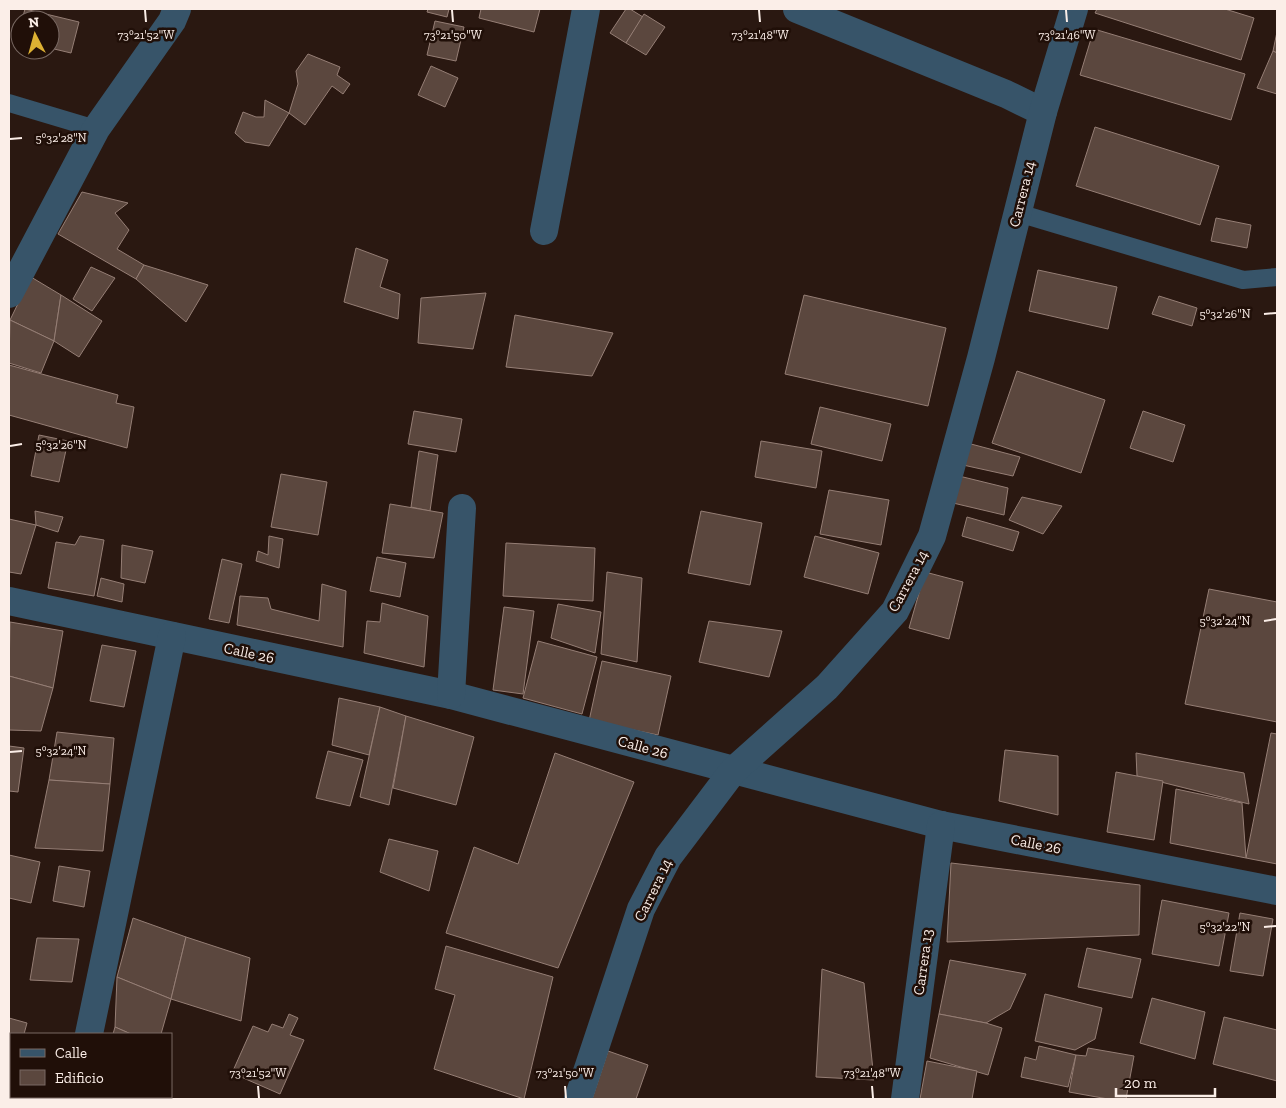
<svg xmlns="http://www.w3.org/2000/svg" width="1286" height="1108" font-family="'Zilla Slab',serif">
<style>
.building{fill:#5b473e;stroke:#957e75}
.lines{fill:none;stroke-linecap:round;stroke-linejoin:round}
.service{stroke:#375469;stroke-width:18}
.minor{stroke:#375469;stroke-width:28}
.ticks{fill:none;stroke:#fbeee8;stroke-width:2}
.labels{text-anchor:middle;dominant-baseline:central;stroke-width:5;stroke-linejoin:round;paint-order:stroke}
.street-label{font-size:15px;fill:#fbeee8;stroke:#200f08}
.ticks-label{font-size:12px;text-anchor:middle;fill:#fbeee8;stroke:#200f08;stroke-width:5;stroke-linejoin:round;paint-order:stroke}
</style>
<rect width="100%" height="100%" fill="#2a1811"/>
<g class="building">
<path d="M 25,9 L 79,22 L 71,53 L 50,48 L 50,20 L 22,20 Z"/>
<path d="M 428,9 L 449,9 L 447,17 L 427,12 Z"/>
<path d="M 481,9 L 540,9 L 534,32 L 479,18 Z"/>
<path d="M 626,9 L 630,9 L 643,17 L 626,43 L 610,33 Z"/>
<path d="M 1097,9 L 1225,9 L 1254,18 L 1241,60 L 1095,13 Z"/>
<path d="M 644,14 L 665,27 L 646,55 L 626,43 Z"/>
<path d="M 435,21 L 464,27 L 456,61 L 427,55 Z"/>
<path d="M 1094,29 L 1245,74 L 1231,120 L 1080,75 Z"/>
<path d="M 1277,32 L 1277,53 L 1273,51 Z"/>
<path d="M 1273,51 L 1277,53 L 1277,94 L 1257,88 Z"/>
<path d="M 308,54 L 340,67 L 337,75 L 350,84 L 343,94 L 332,86 L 305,125 L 289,113 L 298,84 L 296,71 Z"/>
<path d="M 431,66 L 458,78 L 445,107 L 418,95 Z"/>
<path d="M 265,100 L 289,113 L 269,146 L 245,142 L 235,133 L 243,112 L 256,117 L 264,117 Z"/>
<path d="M 1095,127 L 1219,166 L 1200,225 L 1076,186 Z"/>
<path d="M 82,192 L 128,203 L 115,213 L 129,230 L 117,249 L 144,265 L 136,279 L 58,234 Z"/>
<path d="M 1216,218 L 1251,225 L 1247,248 L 1211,241 Z"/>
<path d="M 356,248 L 388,260 L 380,287 L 400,294 L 398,319 L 344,302 Z"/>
<path d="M 144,265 L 208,285 L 186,322 L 136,279 Z"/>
<path d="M 91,267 L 115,278 L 92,311 L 73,299 Z"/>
<path d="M 1038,270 L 1117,287 L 1108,329 L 1029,311 Z"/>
<path d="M 31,277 L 61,295 L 54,341 L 10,320 Z"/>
<path d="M 486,293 L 473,349 L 418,343 L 421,298 Z"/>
<path d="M 61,295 L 102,321 L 79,357 L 54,341 Z"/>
<path d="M 804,295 L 946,328 L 928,406 L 785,374 Z"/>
<path d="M 1159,296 L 1197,308 L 1192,326 L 1152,314 Z"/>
<path d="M 515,315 L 613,333 L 592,376 L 506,367 Z"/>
<path d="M 10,320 L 54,341 L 41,373 L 9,363 Z"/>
<path d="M 9,365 L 118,395 L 116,403 L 134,407 L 127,448 L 9,415 Z"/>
<path d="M 1017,371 L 1105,400 L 1081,473 L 992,443 Z"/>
<path d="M 820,407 L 891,424 L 882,461 L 811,444 Z"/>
<path d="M 414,411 L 462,419 L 456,452 L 408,444 Z"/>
<path d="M 1143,411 L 1185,425 L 1173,462 L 1130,448 Z"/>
<path d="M 39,435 L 68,441 L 59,482 L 31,476 Z"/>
<path d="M 761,441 L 822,451 L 816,488 L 755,477 Z"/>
<path d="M 971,444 L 1020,457 L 1013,476 L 963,465 Z"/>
<path d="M 419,451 L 438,455 L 430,511 L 411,507 Z"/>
<path d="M 281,474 L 327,482 L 318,535 L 271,527 Z"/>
<path d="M 959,476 L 1008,488 L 1004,515 L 953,503 Z"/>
<path d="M 829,490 L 889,500 L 881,545 L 820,534 Z"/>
<path d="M 1022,497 L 1062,506 L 1043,534 L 1009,520 Z"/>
<path d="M 390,504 L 443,513 L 434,558 L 382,553 Z"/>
<path d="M 35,511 L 63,517 L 58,532 L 36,525 Z"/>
<path d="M 701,511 L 762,523 L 750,585 L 688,573 Z"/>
<path d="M 967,517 L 1019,532 L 1013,551 L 962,536 Z"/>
<path d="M 9,519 L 36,525 L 21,574 L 9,572 Z"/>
<path d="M 80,536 L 104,540 L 94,596 L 48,588 L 56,542 L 75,545 Z"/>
<path d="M 269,536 L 283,539 L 279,568 L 256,561 L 258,551 L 268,555 Z"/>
<path d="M 815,536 L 879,553 L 868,594 L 804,577 Z"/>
<path d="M 506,543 L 595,548 L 593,601 L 503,596 Z"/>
<path d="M 122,545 L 153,551 L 145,583 L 121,578 Z"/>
<path d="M 377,557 L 406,563 L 400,597 L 370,591 Z"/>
<path d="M 222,559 L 242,564 L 229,623 L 209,619 Z"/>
<path d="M 607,572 L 642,578 L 637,662 L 601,654 Z"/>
<path d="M 925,572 L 963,582 L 949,639 L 909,628 Z"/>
<path d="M 101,578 L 124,584 L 122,602 L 97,596 Z"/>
<path d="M 322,584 L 346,591 L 343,647 L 237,625 L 240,596 L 268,598 L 271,609 L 319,621 Z"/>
<path d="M 1209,589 L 1277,602 L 1277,722 L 1185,704 Z"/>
<path d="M 382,603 L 428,616 L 424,667 L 364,653 L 367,621 L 380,622 Z"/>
<path d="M 558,604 L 601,612 L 595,653 L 551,638 Z"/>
<path d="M 504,607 L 534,611 L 523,694 L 493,690 Z"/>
<path d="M 709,621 L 782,631 L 769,677 L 699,662 Z"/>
<path d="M 10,622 L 63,631 L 53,688 L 9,676 Z"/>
<path d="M 538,641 L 597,657 L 582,714 L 523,698 Z"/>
<path d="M 102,645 L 136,651 L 124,707 L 90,701 Z"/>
<path d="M 602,661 L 671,676 L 658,735 L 589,721 Z"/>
<path d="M 9,676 L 53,688 L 41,731 L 9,730 Z"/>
<path d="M 339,698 L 380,707 L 369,755 L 332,745 Z"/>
<path d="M 380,707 L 406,716 L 389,805 L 360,797 Z"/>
<path d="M 406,716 L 474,737 L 456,805 L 393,788 Z"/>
<path d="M 57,732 L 114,738 L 110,784 L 49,780 Z"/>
<path d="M 1271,733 L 1277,734 L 1277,864 L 1246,858 Z"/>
<path d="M 9,746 L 24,748 L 18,792 L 9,791 Z"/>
<path d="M 1005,750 L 1058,756 L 1058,815 L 999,801 Z"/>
<path d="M 328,751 L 363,760 L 350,806 L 316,798 Z"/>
<path d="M 555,753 L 634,782 L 558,968 L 446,933 L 474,847 L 518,864 Z"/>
<path d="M 1136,753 L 1244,773 L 1249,804 L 1137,776 Z"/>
<path d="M 1116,772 L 1163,781 L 1154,840 L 1107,832 Z"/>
<path d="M 49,780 L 110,784 L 103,851 L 35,848 Z"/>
<path d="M 1176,789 L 1242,803 L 1246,858 L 1170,843 Z"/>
<path d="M 389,839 L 438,851 L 429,891 L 380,872 Z"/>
<path d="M 9,855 L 40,862 L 31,903 L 9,898 Z"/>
<path d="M 951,863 L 1140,885 L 1139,935 L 947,942 Z"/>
<path d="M 59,866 L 90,871 L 84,907 L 53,901 Z"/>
<path d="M 1162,900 L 1229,913 L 1219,966 L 1152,954 Z"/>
<path d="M 1240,913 L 1273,919 L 1263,976 L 1230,971 Z"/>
<path d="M 133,918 L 186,937 L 171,999 L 117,977 Z"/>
<path d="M 186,937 L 250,958 L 241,1021 L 171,999 Z"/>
<path d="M 37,938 L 79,939 L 72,982 L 30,980 Z"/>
<path d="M 446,946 L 553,977 L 524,1099 L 434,1069 L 455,995 L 435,989 Z"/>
<path d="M 1087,948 L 1141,959 L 1132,998 L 1078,987 Z"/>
<path d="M 950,960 L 1026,974 L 1010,1009 L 986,1023 L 939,1014 Z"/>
<path d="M 822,969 L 864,983 L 874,1080 L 816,1077 Z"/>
<path d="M 117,977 L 171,999 L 161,1034 L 131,1034 L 115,1027 Z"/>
<path d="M 1045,994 L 1102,1008 L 1095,1039 L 1075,1050 L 1035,1041 Z"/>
<path d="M 1152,998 L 1205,1012 L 1195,1059 L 1140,1043 Z"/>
<path d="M 289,1014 L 298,1018 L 290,1035 L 304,1040 L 280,1094 L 232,1073 L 253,1026 L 268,1032 L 272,1024 L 283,1028 Z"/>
<path d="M 939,1014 L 986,1023 L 1002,1028 L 988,1075 L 930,1058 Z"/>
<path d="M 1224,1017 L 1277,1030 L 1277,1081 L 1213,1064 Z"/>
<path d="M 9,1018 L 27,1023 L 24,1034 L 11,1034 L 11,1095 L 9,1094 Z"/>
<path d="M 115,1027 L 131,1034 L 113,1034 Z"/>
<path d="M 1039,1046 L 1076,1055 L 1068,1087 L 1021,1077 L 1025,1057 L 1036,1060 Z"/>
<path d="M 1088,1048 L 1134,1056 L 1126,1099 L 1108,1099 L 1069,1092 L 1076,1055 L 1086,1056 Z"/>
<path d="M 608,1051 L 648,1065 L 636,1099 L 592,1099 Z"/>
<path d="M 927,1061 L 977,1071 L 972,1099 L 920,1099 Z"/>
<path d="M 18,1097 L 47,1097 L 46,1099 L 28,1099 Z"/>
<path d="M 124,1097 L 147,1097 L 147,1099 L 133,1099 Z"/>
</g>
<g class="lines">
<g class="service">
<path d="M 9,103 L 96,129"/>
<path d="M 1018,213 L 1243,280 L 1277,277"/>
</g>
<g class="minor">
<path d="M 797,9 L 1006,94 L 1043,112"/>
<path d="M 544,231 L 586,9"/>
<path d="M 9,294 L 96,129 L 172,21 L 177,9"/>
<path d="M 9,601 L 451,695 L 941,825 L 1277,891"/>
<path d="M 451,695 L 462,508"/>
<path d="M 89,1034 L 172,636"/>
<path d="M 75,1099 L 75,1097"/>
<path d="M 578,1099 L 641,909 L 668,857 L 733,771 L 827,687 L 895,611 L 932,536 L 981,358 L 1043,112 L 1074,9"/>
<path d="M 905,1099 L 941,825"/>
</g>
</g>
<path class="ticks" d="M 145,10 L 146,22M 452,10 L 453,22M 759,10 L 760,22M 1066,10 L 1067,22M 10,139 L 22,138M 1264,314 L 1276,313M 10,446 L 22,444M 1264,621 L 1276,619M 10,752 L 22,751M 1264,927 L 1276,926M 258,1086 L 259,1098M 565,1086 L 566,1098M 872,1086 L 873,1098"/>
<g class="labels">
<g class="street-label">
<text transform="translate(1022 194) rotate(-76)">Carrera 14</text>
<text transform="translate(908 581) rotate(-62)">Carrera 14</text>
<text transform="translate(249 653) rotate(12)">Calle 26</text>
<text transform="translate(643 747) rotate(15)">Calle 26</text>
<text transform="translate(1036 844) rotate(11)">Calle 26</text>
<text transform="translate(653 890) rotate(-64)">Carrera 14</text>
<text transform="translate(923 962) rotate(-82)">Carrera 13</text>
</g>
</g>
<g class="ticks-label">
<text x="146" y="39">73°21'52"W</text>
<text x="453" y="39">73°21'50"W</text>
<text x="760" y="39">73°21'48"W</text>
<text x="1067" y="39">73°21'46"W</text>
<text x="61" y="142">5°32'28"N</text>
<text x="1225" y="318">5°32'26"N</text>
<text x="61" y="449">5°32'26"N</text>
<text x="1225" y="625">5°32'24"N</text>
<text x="61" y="755">5°32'24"N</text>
<text x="1225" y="931">5°32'22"N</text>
<text x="258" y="1077">73°21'52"W</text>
<text x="565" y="1077">73°21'50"W</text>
<text x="872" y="1077">73°21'48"W</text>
</g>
<rect width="1286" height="1108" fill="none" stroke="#fbeee8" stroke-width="20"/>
<rect x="10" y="1033" width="162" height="65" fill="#200f08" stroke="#786862"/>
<rect x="20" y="1049" width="25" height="8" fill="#375469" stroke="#786862"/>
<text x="55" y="1058" font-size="15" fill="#fbeee8">Calle</text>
<rect x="20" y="1070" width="25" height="15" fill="#5b473e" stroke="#786862"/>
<text x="55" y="1083" font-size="15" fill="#fbeee8">Edificio</text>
<g transform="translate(35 35) rotate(354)"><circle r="24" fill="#200f08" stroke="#786862"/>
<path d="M0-4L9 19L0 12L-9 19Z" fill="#ddb133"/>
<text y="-8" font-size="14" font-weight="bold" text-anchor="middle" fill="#fbeee8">N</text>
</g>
<path d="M1116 1088v8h99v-8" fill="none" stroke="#fbeee8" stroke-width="2.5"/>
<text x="1124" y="1088" font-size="15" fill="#fbeee8" stroke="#200f08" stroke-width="4" paint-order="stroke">20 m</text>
</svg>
